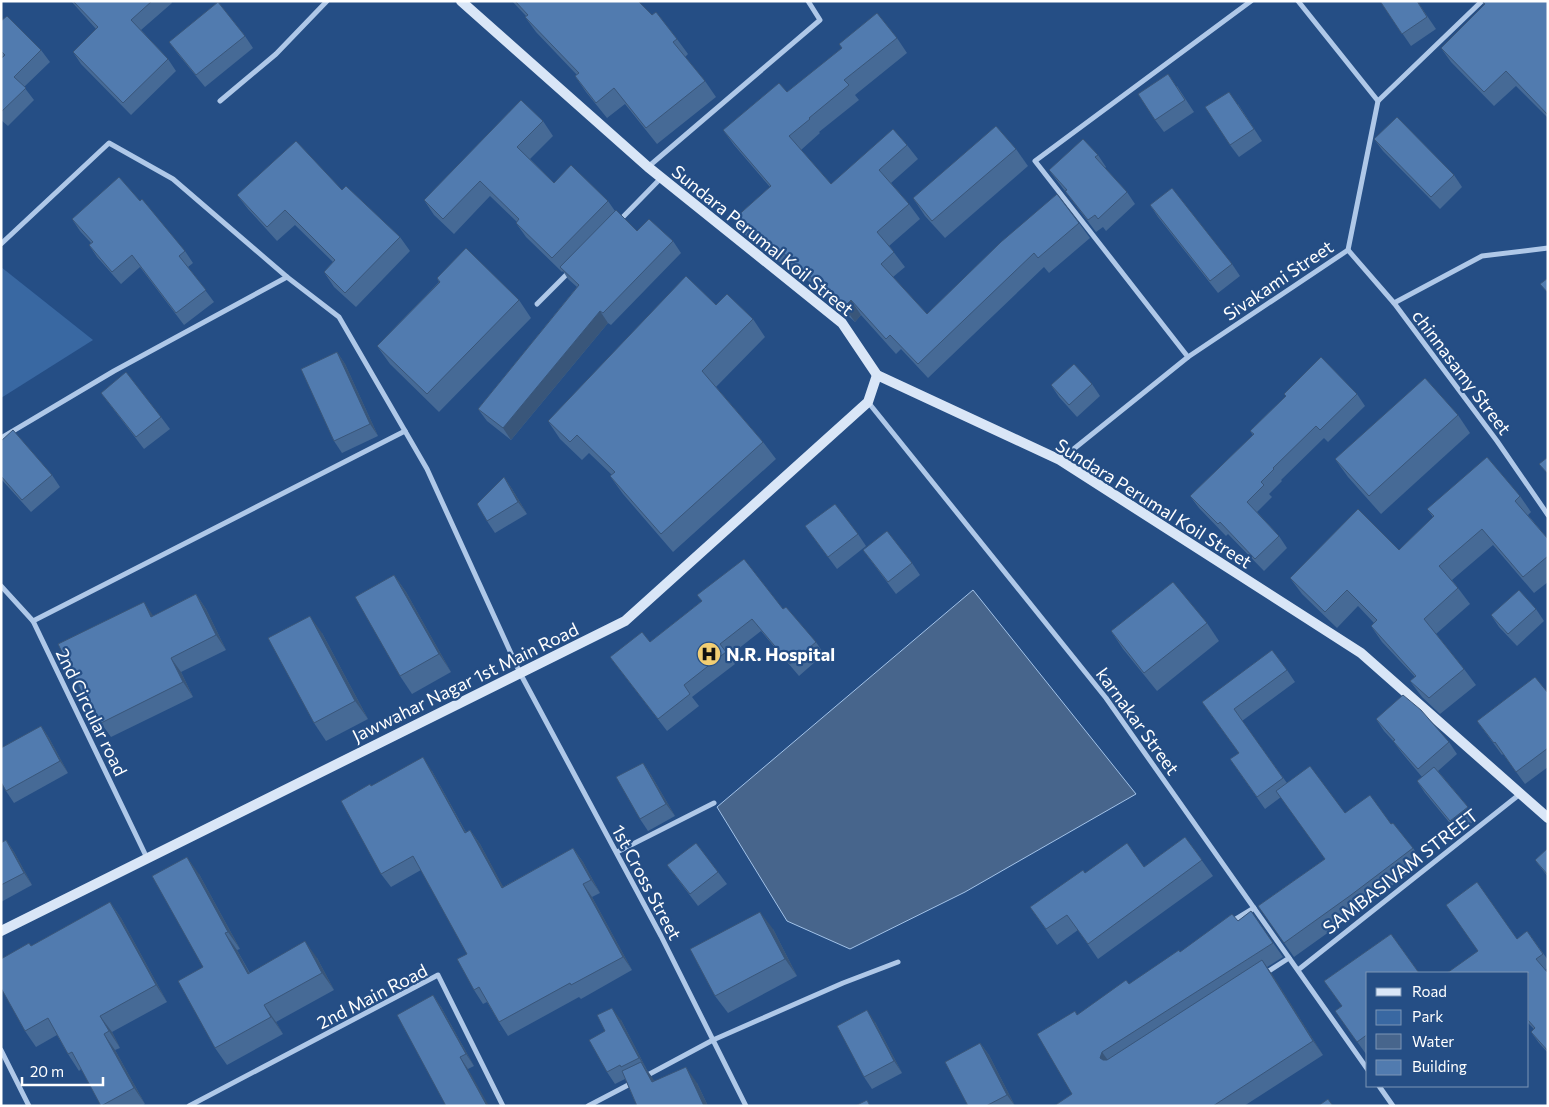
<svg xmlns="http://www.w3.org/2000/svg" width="1549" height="1107" font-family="Commissioner,sans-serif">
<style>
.green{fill:#3968a2}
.water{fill:#47658c;stroke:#a3c3e9}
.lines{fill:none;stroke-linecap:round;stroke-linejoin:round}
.street{stroke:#afc8e8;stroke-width:5}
.secondary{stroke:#d9e6f7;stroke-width:10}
.wall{fill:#466a96}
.shaded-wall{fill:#39567a}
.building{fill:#517baf;stroke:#39567a}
.labels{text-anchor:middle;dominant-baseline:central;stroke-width:4.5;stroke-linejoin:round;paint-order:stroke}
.street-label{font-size:18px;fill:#fff;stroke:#254e85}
.poi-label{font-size:18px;font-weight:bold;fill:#fff;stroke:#254e85;text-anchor:start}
</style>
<rect width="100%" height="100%" fill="#254e85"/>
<path class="green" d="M 1,267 L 93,340 L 1,398 Z"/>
<path class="water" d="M 973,590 L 1136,794 L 965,892 L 850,949 L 787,921 L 717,807 Z"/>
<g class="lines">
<g class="street">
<path d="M 1298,1 L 1378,101"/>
<path d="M 220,101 L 276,54 L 327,1"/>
<path d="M 648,167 L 820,20 L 808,1"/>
<path d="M 620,220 L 661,178"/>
<path d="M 1,244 L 109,143 L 173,179 L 287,277 L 339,317 L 427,469 L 520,673 L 661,936 L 746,1106"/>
<path d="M 1348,250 L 1394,303 L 1497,441 L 1548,515"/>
<path d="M 1394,303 L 1482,256 L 1548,248"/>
<path d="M 537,304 L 570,271"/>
<path d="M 1188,357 L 1035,161 L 1251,1"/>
<path d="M 868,402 L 1106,698 L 1368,1070"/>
<path d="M 1,438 L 114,371 L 287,277"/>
<path d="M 1060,460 L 1188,357 L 1348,250 L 1378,101 L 1482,1"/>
<path d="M 1,586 L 33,621 L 147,858"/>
<path d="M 33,621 L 405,431"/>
<path d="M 617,852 L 714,803"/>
<path d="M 1231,922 L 1254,908"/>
<path d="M 1298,970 L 1520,794"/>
<path d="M 1264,974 L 1289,958"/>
<path d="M 1,1050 L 29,1106"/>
<path d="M 644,1077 L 713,1040 L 843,983 L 898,962"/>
<path d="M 1379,1086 L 1393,1106"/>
<path d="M 189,1106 L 438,975 L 503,1106"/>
<path d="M 588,1106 L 632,1083"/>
</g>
<g class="secondary">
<path d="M 461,1 L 648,167 L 842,323 L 877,375 L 1060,460 L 1361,653 L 1548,818"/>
<path d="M 1,931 L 625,621 L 868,402 L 877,375"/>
</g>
</g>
<g class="wall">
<path d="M 71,1 L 171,1 L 172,3 L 141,30 L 168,59 L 176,71 L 131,115 L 81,64 L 73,52 L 96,29 Z"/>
<path d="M 512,1 L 638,1 L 652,15 L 677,39 L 688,54 L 685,57 L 705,81 L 716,97 L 657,144 L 625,104 L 607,118 L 586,92 L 575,76 L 577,75 L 536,32 L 525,17 L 526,16 Z"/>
<path d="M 1380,1 L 1417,1 L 1436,29 L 1411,46 Z"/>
<path d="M 1482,1 L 1548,1 L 1548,118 L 1516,86 L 1494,106 L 1451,62 L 1441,48 L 1484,5 Z"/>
<path d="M 1,21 L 41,50 L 50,62 L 24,87 L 34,100 L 8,126 L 1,120 L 1,59 L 3,57 L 1,55 Z"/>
<path d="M 245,36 L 253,48 L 205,87 L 178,54 L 169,42 Z"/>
<path d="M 897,38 L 907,53 L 855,95 L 859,100 L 819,132 L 820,133 L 801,150 L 831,184 L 907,145 L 918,159 L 891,183 L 909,204 L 920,219 L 889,246 L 905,267 L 893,277 L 927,314 L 1079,223 L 1090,238 L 1049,273 L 1044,267 L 928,378 L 901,349 L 896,354 L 861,315 L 855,322 L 790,265 L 787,268 L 744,234 L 734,219 L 770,187 L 734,145 L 723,130 L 787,92 Z"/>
<path d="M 1177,86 L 1194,112 L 1164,132 L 1155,120 Z"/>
<path d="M 1238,104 L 1262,141 L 1239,157 L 1230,145 Z"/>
<path d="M 543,121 L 553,136 L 530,159 L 554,183 L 608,201 L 615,211 L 637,231 L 673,241 L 681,253 L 611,325 L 608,323 L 511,440 L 487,421 L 478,409 L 577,287 L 568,279 L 563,271 L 562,272 L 526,237 L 516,223 L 517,222 L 490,196 L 454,234 L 434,215 L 424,200 Z"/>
<path d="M 1374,139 L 1454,175 L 1462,187 L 1440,209 L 1383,151 Z"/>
<path d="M 1016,149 L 1028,166 L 945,238 L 925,216 L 913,198 Z"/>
<path d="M 1098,155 L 1106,167 L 1105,168 L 1127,192 L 1135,204 L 1106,231 L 1103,227 L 1096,232 L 1049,170 Z"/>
<path d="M 342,190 L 400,237 L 410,251 L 356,307 L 334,287 L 324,272 L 333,262 L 295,225 L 277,241 L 248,209 L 237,195 Z"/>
<path d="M 1150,205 L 1232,264 L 1240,276 L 1218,293 L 1158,217 Z"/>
<path d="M 72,219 L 185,251 L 193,263 L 188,267 L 214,302 L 184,325 L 140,267 L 121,284 L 97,257 L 89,245 L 91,243 L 80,231 Z"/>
<path d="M 437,278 L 519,300 L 531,318 L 439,412 L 390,364 L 377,346 L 439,282 Z"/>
<path d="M 716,305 L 753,319 L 765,337 L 716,387 L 763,442 L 776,459 L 673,552 L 623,494 L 610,476 L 612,475 L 589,453 L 582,460 L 560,439 L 548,421 Z"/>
<path d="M 337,352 L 345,364 L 378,436 L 342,453 L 334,441 Z"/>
<path d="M 1092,384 L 1100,396 L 1077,417 L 1059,397 L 1051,385 Z"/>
<path d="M 101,393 L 161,417 L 170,429 L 144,449 Z"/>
<path d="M 1284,394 L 1357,394 L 1365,406 L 1328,442 L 1324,438 L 1281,480 L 1282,481 L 1269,494 L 1272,497 L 1257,512 L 1279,536 L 1287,548 L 1264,571 L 1228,534 L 1226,536 L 1199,508 L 1190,496 L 1253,435 L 1250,431 L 1286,396 Z"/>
<path d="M 1458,415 L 1470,433 L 1381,514 L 1348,477 L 1335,459 Z"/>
<path d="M 1,441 L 52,475 L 60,487 L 31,512 L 1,479 Z"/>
<path d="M 504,477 L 512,489 L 527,514 L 495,533 L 487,521 Z"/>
<path d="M 1520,496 L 1531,512 L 1528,515 L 1548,539 L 1548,582 L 1534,593 L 1493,545 L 1452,580 L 1470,604 L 1436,634 L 1464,669 L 1476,685 L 1440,714 L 1422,697 L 1410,681 L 1415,677 L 1382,642 L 1371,626 L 1374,623 L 1358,606 L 1337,628 L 1302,594 L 1290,578 L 1399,550 L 1433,517 L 1427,509 Z"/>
<path d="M 805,526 L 858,534 L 866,546 L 837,569 Z"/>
<path d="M 863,550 L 912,563 L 920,575 L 896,594 Z"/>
<path d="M 394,575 L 406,592 L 451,672 L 412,694 L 400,676 Z"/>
<path d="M 196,594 L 206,609 L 226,650 L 181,672 L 193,697 L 111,737 L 101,723 L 93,706 L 92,707 L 82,693 L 153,616 Z"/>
<path d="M 697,595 L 783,609 L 816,642 L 824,654 L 799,676 L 761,631 L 729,656 L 735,664 L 692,697 L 699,706 L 667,731 L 610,657 L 650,642 L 702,601 Z"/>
<path d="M 1536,609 L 1544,621 L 1517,646 L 1499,627 L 1491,615 Z"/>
<path d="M 1207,623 L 1219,641 L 1157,691 L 1123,649 L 1111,631 Z"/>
<path d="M 322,633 L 368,719 L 326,741 L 314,723 Z"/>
<path d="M 1287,670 L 1295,682 L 1242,721 L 1287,783 L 1345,813 L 1391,824 L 1413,848 L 1423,862 L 1361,909 L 1294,957 L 1258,906 L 1325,859 L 1281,797 L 1265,809 L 1230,759 L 1239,753 L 1202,702 Z"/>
<path d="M 1548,693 L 1548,767 L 1525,784 L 1503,754 L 1502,755 L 1477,721 Z"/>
<path d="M 1376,719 L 1449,742 L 1457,754 L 1438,771 L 1468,807 L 1477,819 L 1458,833 L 1425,793 L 1417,781 L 1422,777 L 1402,753 L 1393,741 L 1384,731 Z"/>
<path d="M 41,726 L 49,738 L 68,773 L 14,803 L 6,791 Z"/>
<path d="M 643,763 L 651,775 L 675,816 L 648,831 L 640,819 Z"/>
<path d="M 432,771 L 466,832 L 470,830 L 480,844 L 503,887 L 573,848 L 583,862 L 600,893 L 592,897 L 632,970 L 581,999 L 579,997 L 508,1036 L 499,1022 L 487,1002 L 483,1004 L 474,990 L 467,954 L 421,870 L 391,887 L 381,874 L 372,786 Z"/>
<path d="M 1185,837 L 1213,876 L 1098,959 L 1078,930 L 1057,945 L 1030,907 L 1085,873 L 1144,867 Z"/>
<path d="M 6,840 L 14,852 L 32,885 L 1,902 L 1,843 Z"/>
<path d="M 1548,848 L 1548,877 L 1535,860 Z"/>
<path d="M 667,865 L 718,872 L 727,884 L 698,906 Z"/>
<path d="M 199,874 L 240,949 L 237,950 L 250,973 L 317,958 L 334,990 L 276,1022 L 283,1034 L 227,1065 L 215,1048 L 203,967 Z"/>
<path d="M 110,902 L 121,918 L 167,1002 L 112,1032 L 120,1048 L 115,1050 L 145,1104 L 142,1106 L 102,1106 L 81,1069 L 79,1071 L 68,1054 L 57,1035 L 36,1047 L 25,1031 L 31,946 Z"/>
<path d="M 1251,911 L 1283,957 L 1267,967 L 1323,1055 L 1244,1106 L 1054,1106 L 1072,1094 L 1077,1015 L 1129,984 L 1180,952 L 1238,921 Z"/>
<path d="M 773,929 L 797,976 L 728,1013 L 715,996 Z"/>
<path d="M 1527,931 L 1548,960 L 1548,968 L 1545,970 L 1548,973 L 1548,1053 L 1539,1043 L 1531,1032 L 1534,1029 L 1528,1023 L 1528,973 L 1517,939 Z"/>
<path d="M 1391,934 L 1419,973 L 1368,973 L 1368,1052 L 1366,1054 L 1335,1011 L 1342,1006 L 1324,981 Z"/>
<path d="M 433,995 L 441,1007 L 474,1066 L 468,1069 L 446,1106 Z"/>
<path d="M 621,1020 L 647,1070 L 654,1081 L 697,1083 L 708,1106 L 637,1106 L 625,1079 L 615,1084 L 607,1072 L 605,1031 Z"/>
<path d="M 875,1022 L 902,1073 L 872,1089 L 864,1077 Z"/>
<path d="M 980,1043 L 989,1055 L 1015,1106 L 968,1106 Z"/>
</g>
<g class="shaded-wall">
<path d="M 851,300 L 861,315 L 855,322 L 844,307 Z"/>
<path d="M 600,311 L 608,323 L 511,440 L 503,428 Z"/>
<path d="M 337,352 L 345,364 L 378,436 L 370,424 Z"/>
<path d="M 504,477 L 512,489 L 527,514 L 518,502 Z"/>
<path d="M 394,575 L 406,592 L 451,672 L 439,654 Z"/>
<path d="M 196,594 L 206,609 L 226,650 L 216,635 Z"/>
<path d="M 144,602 L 154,617 L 151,617 Z"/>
<path d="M 310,616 L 322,633 L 368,719 L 355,701 Z"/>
<path d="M 171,658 L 181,672 L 193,697 L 183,682 Z"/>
<path d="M 41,726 L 49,738 L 68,773 L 60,761 Z"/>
<path d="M 423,757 L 432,771 L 474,847 L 465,833 Z"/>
<path d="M 643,763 L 651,775 L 675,816 L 666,804 Z"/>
<path d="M 470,830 L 480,844 L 511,901 L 502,888 Z"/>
<path d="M 6,840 L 14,852 L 32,885 L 24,873 Z"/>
<path d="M 573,848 L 583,862 L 600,893 L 591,880 Z"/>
<path d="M 187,857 L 199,874 L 240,949 L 228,932 Z"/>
<path d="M 583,884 L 592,897 L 632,970 L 623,957 Z"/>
<path d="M 110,902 L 121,918 L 167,1002 L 156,985 Z"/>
<path d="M 760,912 L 773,929 L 797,976 L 785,959 Z"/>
<path d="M 225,933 L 237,950 L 259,991 L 248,974 Z"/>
<path d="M 305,941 L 317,958 L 334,990 L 322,973 Z"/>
<path d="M 1262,960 L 1272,974 L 1323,1055 L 1313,1041 Z"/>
<path d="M 433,995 L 441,1007 L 474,1066 L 466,1054 Z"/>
<path d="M 264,1005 L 276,1022 L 283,1034 L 271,1017 Z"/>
<path d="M 612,1008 L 621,1020 L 647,1070 L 639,1058 Z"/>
<path d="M 867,1010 L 875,1022 L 902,1073 L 894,1061 Z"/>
<path d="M 100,1016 L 112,1032 L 120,1048 L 109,1031 Z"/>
<path d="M 104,1034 L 115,1050 L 145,1104 L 134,1088 Z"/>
<path d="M 980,1043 L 989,1055 L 1015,1106 L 1007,1095 Z"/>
<path d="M 1102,1052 L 1112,1066 L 1100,1058 Z"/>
<path d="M 460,1057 L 468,1069 L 489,1106 L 487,1106 Z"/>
<path d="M 641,1062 L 652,1077 L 663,1098 L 652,1082 Z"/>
<path d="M 686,1067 L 697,1083 L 708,1106 L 704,1106 Z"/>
</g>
<g class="building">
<path d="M 73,1 L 152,1 L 131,20 L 168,59 L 123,103 L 73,52 L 98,27 Z"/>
<path d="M 515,1 L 638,1 L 652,15 L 656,12 L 677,39 L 673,42 L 705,81 L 646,128 L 614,88 L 596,103 L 575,76 L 579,73 L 525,17 L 528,15 Z"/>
<path d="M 1380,1 L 1417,1 L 1427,17 L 1402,34 Z"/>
<path d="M 1482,1 L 1548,1 L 1548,115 L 1506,71 L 1484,92 L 1441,48 L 1485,4 Z"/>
<path d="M 218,2 L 245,36 L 196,75 L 169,42 Z"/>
<path d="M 877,13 L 897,38 L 844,80 L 849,85 L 809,118 L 810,119 L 789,136 L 831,184 L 893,129 L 907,145 L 879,170 L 909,204 L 877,232 L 894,252 L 881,264 L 927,314 L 1001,242 L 1057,194 L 1079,223 L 1038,258 L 1034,253 L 918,364 L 890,335 L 886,339 L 851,300 L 844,307 L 780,250 L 776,253 L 734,219 L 771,186 L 723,130 L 779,83 L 787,92 L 842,48 L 839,44 Z"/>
<path d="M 7,16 L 41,50 L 14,77 L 26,88 L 1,112 L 1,59 L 5,55 L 1,51 L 1,21 Z"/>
<path d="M 1168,74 L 1185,100 L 1155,120 L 1138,94 Z"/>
<path d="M 1229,92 L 1254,129 L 1230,145 L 1205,107 Z"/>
<path d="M 521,100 L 543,121 L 517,147 L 554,183 L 571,165 L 608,201 L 552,258 L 516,223 L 519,219 L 480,181 L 443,219 L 424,200 Z"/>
<path d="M 1397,117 L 1454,175 L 1431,197 L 1374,139 Z"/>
<path d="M 996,126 L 1016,149 L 932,221 L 913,198 Z"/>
<path d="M 1083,139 L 1098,155 L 1095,157 L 1127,192 L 1098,219 L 1095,215 L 1088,220 L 1065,191 L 1067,190 L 1049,170 Z"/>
<path d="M 296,141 L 342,190 L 346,186 L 400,237 L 345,293 L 324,272 L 335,260 L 285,210 L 267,227 L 237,195 Z"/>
<path d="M 119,177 L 140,201 L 142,199 L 185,251 L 179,256 L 206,290 L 176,313 L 132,255 L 112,272 L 89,245 L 93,242 L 72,219 Z"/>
<path d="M 1172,188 L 1232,264 L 1210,281 L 1150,205 Z"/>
<path d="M 616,210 L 637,231 L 649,219 L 673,241 L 603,313 L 600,311 L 503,428 L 478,409 L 579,285 L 560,267 Z"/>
<path d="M 466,248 L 519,300 L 427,394 L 377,346 L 440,282 L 437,278 Z"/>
<path d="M 686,276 L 716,305 L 727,294 L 753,319 L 702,371 L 763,442 L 661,534 L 610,476 L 615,472 L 577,435 L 570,442 L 548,421 Z"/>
<path d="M 1548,278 L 1548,293 L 1540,284 Z"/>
<path d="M 337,352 L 370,424 L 334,441 L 301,369 Z"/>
<path d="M 1321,357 L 1357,394 L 1320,430 L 1316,426 L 1273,468 L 1274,469 L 1261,482 L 1264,485 L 1247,502 L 1279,536 L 1255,559 L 1220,522 L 1218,524 L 1190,496 L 1254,434 L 1250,431 L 1286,396 L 1284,394 Z"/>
<path d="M 1074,364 L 1092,384 L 1069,405 L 1051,385 Z"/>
<path d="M 126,372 L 161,417 L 136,437 L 101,393 Z"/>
<path d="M 1425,378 L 1458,415 L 1369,496 L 1335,459 Z"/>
<path d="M 13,430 L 52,475 L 22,500 L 1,476 L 1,441 Z"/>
<path d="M 1487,457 L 1520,496 L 1515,501 L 1548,539 L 1548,556 L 1523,577 L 1482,529 L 1439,566 L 1458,588 L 1424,619 L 1464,669 L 1429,698 L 1410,681 L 1416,676 L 1371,626 L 1377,620 L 1347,590 L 1325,612 L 1290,578 L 1358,509 L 1399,550 L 1434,516 L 1427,509 Z"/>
<path d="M 1548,457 L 1548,474 L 1539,464 Z"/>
<path d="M 504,477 L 518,502 L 487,521 L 477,504 Z"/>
<path d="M 835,504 L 858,534 L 828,557 L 805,526 Z"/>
<path d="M 887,531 L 912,563 L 888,582 L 863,550 Z"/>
<path d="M 744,559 L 783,609 L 786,607 L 816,642 L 790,664 L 752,619 L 720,644 L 726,652 L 684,685 L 690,694 L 658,719 L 610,657 L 642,632 L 650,642 L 702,601 L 697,595 Z"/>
<path d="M 394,575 L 439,654 L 400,676 L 355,597 Z"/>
<path d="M 1173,582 L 1207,623 L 1144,673 L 1111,631 Z"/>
<path d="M 1519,590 L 1536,609 L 1508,634 L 1491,615 Z"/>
<path d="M 196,594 L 216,635 L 171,658 L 183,682 L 101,723 L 85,691 L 82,693 L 58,644 L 144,602 L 151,617 Z"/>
<path d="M 310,616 L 355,701 L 314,723 L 268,638 Z"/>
<path d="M 1272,650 L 1287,670 L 1234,709 L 1283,778 L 1257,797 L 1230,759 L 1239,753 L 1202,702 Z"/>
<path d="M 1535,677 L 1548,693 L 1548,748 L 1516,772 L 1495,742 L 1494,743 L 1477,721 Z"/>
<path d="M 1403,695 L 1421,710 L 1449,742 L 1418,769 L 1393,741 L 1395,740 L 1376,719 Z"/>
<path d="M 41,726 L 60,761 L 6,791 L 1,782 L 1,748 Z"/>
<path d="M 423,757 L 465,833 L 470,830 L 502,888 L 573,848 L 591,880 L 583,884 L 623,957 L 571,985 L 570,983 L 499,1022 L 479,987 L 474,990 L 457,959 L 467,954 L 413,856 L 381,874 L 341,801 L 370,784 L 371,786 Z"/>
<path d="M 643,763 L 666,804 L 640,819 L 616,777 Z"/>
<path d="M 1310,766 L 1345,813 L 1370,795 L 1391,824 L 1393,823 L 1413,848 L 1351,895 L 1284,943 L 1258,906 L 1325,859 L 1276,791 Z"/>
<path d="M 1434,767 L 1468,807 L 1450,821 L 1417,781 Z"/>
<path d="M 1185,837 L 1202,860 L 1088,944 L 1067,915 L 1046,929 L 1030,907 L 1083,870 L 1085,873 L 1127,843 L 1144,867 Z"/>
<path d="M 6,840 L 24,873 L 1,885 L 1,843 Z"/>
<path d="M 696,843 L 718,872 L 690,894 L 667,865 Z"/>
<path d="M 1548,848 L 1548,875 L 1535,860 Z"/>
<path d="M 187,857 L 228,932 L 225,933 L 248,974 L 305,941 L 322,973 L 264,1005 L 271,1017 L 215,1048 L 178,981 L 203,967 L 152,876 Z"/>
<path d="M 1477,882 L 1517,939 L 1527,931 L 1543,954 L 1536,959 L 1548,973 L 1548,1051 L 1531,1032 L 1535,1028 L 1528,1020 L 1528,973 L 1447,973 L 1478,951 L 1446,905 Z"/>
<path d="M 110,902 L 156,985 L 100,1016 L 109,1031 L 104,1034 L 134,1088 L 101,1106 L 72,1052 L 68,1054 L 48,1018 L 25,1031 L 1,988 L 1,959 L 29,943 L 31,946 Z"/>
<path d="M 1251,911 L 1273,943 L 1102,1052 L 1100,1058 L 1103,1060 L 1107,1060 L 1262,960 L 1313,1041 L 1213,1106 L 1054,1106 L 1072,1094 L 1037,1034 L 1075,1011 L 1077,1015 L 1126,980 L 1129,984 L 1179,950 L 1180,952 L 1232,914 L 1238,921 Z"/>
<path d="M 760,912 L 785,959 L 715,996 L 690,949 Z"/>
<path d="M 1391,934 L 1419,973 L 1368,973 L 1368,1034 L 1357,1042 L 1335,1011 L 1342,1006 L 1324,981 Z"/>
<path d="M 433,995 L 466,1054 L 460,1057 L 487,1106 L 446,1106 L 397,1015 Z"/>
<path d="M 612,1008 L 639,1058 L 621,1067 L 620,1065 L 607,1072 L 589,1040 L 605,1031 L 597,1015 Z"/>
<path d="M 867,1010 L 894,1061 L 864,1077 L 837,1026 Z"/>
<path d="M 980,1043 L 1007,1095 L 986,1106 L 968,1106 L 945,1062 Z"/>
<path d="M 641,1062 L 652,1082 L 686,1067 L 704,1106 L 637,1106 L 622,1071 Z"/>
<path d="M 1328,1099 L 1333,1106 L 1318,1106 Z"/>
<path d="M 867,1100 L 870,1106 L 855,1106 Z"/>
</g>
<defs>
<g id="hospital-disc" transform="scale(1.25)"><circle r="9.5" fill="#f2ce73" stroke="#254e85"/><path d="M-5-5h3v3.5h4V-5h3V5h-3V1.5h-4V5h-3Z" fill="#111"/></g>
</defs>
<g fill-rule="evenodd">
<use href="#hospital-disc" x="709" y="654"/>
</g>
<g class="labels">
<g class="street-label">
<text transform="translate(763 240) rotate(39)">Sundara Perumal Koil Street</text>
<text transform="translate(1278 280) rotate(-34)">Sivakami Street</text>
<text transform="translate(1462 372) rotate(53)">chinnasamy Street</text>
<text transform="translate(1154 503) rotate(32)">Sundara Perumal Koil Street</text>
<text transform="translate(465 682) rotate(-26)">Jawwahar Nagar 1st Main Road</text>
<text transform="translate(92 712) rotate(64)">2nd Circular road</text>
<text transform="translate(1138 721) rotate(54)">karnakar Street</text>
<text transform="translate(1400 871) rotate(-38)">SAMBASIVAM STREET</text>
<text transform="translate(647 882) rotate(62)">1st Cross Street</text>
<text transform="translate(372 996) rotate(-27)">2nd Main Road</text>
</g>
<g class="poi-label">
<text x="726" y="654">N.R. Hospital</text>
</g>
</g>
<rect width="1549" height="1107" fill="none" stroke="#ffffff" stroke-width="5"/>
<rect x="1366" y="972" width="162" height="115" fill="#254e85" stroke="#7c95b6"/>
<rect x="1376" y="988" width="25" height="8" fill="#d9e6f7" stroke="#7c95b6"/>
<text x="1412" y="997" font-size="15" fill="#ffffff">Road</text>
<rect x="1376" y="1010" width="25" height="15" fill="#3968a2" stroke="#7c95b6"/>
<text x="1412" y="1022" font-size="15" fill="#ffffff">Park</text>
<rect x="1376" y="1034" width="25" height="15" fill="#47658c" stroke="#7c95b6"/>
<text x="1412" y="1047" font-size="15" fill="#ffffff">Water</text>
<rect x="1376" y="1060" width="25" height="15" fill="#517baf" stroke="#7c95b6"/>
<text x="1412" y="1072" font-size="15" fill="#ffffff">Building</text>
<path d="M22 1077v8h81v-8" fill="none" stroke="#ffffff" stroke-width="2.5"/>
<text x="30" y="1077" font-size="15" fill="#ffffff" stroke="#254e85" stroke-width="4" paint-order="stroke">20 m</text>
</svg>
